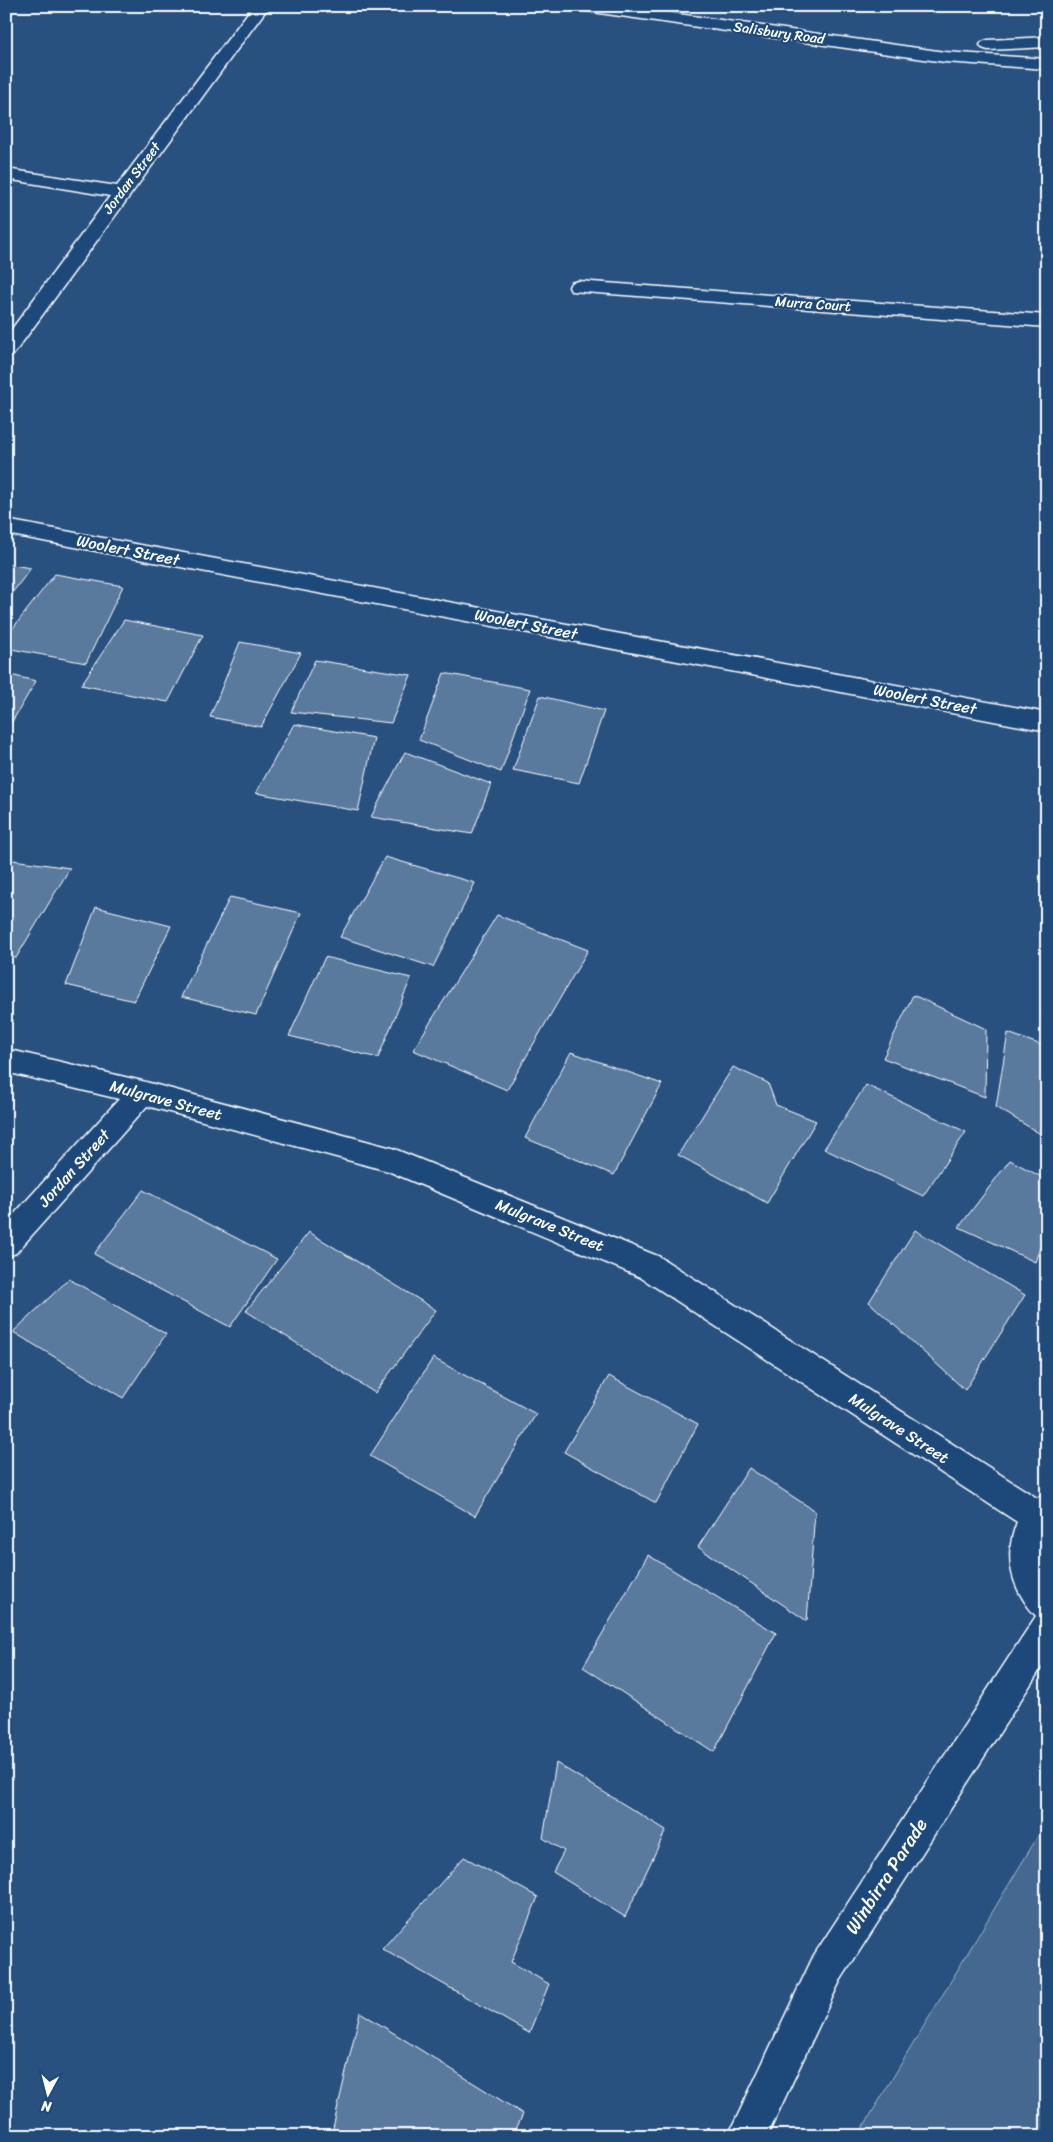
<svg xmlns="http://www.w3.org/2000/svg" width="1053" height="2142" font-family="Sriracha,sans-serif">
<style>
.green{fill:#446890;stroke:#a2b4c8}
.building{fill:#5a7a9d;stroke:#fff}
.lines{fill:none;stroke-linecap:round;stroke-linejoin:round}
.minor-casing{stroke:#fff;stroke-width:3}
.minor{fill:#1f4a7a;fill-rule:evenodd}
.labels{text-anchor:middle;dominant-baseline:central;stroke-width:4.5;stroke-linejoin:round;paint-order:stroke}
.far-street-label{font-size:14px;fill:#fff;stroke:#1f4a7a}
.street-label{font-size:16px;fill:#fff;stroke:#1f4a7a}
.near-street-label{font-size:19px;fill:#fff;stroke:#1f4a7a}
</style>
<rect width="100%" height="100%" fill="#28517f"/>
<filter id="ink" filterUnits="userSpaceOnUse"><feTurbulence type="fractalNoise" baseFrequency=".02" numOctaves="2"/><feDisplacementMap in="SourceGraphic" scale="10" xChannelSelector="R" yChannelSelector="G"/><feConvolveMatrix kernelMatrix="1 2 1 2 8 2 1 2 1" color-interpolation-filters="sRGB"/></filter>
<g filter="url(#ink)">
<path class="green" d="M 1047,1821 L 1047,2136 L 858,2136 L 859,2134 Z"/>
<g class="building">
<path d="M 6,564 L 31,568 L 6,601 Z"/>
<path d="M 55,574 L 123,586 L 86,663 L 6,648 L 6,637 Z"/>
<path d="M 124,620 L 203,635 L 168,702 L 81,685 Z"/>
<path d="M 240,642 L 301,653 L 261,727 L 210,717 Z"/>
<path d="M 315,660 L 411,675 L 391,723 L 291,712 Z"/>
<path d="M 444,673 L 530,689 L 501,772 L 419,740 Z"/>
<path d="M 6,674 L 36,681 L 6,732 Z"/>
<path d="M 540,696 L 604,711 L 579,783 L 513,770 Z"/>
<path d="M 294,724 L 374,738 L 358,811 L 256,793 Z"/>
<path d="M 405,752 L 491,784 L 472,834 L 371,817 Z"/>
<path d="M 385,857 L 475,883 L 433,967 L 340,937 Z"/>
<path d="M 6,859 L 70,868 L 16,958 L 6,956 Z"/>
<path d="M 230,897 L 301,913 L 256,1015 L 181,997 Z"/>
<path d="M 96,907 L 171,926 L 134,1001 L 66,985 Z"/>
<path d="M 497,915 L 588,950 L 507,1090 L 413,1050 Z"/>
<path d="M 325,957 L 411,978 L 378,1058 L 289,1036 Z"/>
<path d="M 913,995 L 986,1029 L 985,1097 L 883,1058 Z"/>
<path d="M 1047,996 L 1047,1019 L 1041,1017 Z"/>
<path d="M 1008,1033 L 1047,1047 L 1047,1138 L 996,1107 Z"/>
<path d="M 571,1052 L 662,1084 L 614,1175 L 525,1138 Z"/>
<path d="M 733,1067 L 768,1083 L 776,1105 L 816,1121 L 767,1203 L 678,1155 Z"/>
<path d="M 866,1085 L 966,1132 L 923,1196 L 824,1149 Z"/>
<path d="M 1010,1160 L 1047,1180 L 1047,1227 L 1035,1262 L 959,1227 Z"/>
<path d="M 143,1190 L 277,1259 L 230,1327 L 94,1254 Z"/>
<path d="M 915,1230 L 1025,1295 L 965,1390 L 869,1302 Z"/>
<path d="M 309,1232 L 436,1310 L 375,1393 L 246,1311 Z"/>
<path d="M 69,1279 L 166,1334 L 123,1398 L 13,1332 Z"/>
<path d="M 433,1358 L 536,1414 L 475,1516 L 370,1456 Z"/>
<path d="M 609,1376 L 698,1424 L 656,1503 L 564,1452 Z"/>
<path d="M 749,1468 L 815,1511 L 807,1621 L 698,1547 Z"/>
<path d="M 648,1555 L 776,1633 L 714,1752 L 583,1667 Z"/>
<path d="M 556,1763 L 666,1830 L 625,1917 L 553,1872 L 564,1851 L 543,1838 Z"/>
<path d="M 464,1857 L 538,1897 L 511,1962 L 549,1984 L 529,2033 L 382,1949 Z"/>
<path d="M 360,2012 L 523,2114 L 513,2136 L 338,2136 L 332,2132 Z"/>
</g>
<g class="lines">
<g class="minor-casing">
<g id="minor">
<path d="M 253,6 L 269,6 L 13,355 L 6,357 L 6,337 L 110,196 L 6,179 L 6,169 L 117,186 Z"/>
<path d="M 577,6 L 622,6 L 945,52 L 1047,59 L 1047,69 L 945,62 L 585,11 L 579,9 Z"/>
<path d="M 1047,37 L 1047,47 L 988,50 L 982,48 L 980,45 L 982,42 L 988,40 Z"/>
<path d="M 578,281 L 1047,315 L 1047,327 L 571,291 L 569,287 L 571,283 Z"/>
<path d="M 6,520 L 1047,713 L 1047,731 L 6,534 Z"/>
<path d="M 6,1049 L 142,1081 L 392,1148 L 660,1257 L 1037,1498 L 1047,1494 L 1047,1534 L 1043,1543 L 1042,1556 L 1047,1576 L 1047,1659 L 840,1981 L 767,2136 L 728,2136 L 814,1955 L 1036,1616 C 1011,1589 1003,1556 1017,1522 L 640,1277 L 388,1171 L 147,1106 L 16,1253 L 6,1257 L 6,1223 L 119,1099 L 6,1072 Z"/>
</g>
</g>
<use href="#minor" class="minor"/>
</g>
</g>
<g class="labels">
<g class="far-street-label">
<text transform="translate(779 33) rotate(8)">Salisbury Road</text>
<text transform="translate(132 178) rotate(-53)">Jordan Street</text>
<text transform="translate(813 304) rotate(4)">Murra Court</text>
</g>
<g class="street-label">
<text transform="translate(128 550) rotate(11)">Woolert Street</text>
<text transform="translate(526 624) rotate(11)">Woolert Street</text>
<text transform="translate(925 699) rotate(11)">Woolert Street</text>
<text transform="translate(166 1100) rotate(15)">Mulgrave Street</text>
<text transform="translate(74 1168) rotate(-48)">Jordan Street</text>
<text transform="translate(550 1225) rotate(22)">Mulgrave Street</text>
<text transform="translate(899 1428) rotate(33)">Mulgrave Street</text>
</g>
<g class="near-street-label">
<text transform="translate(886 1876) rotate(-57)">Winbirra Parade</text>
</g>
</g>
<rect width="1053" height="2142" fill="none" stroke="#1f4a7a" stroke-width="25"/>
<rect x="12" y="12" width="1028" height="2117" fill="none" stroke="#fff" stroke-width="2" filter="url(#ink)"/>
<g transform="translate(48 2094) rotate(187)" stroke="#1f4a7a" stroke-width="4" paint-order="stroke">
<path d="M0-4L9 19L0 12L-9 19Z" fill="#ffffff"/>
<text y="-8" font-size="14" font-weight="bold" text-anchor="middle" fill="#ffffff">N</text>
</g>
</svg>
